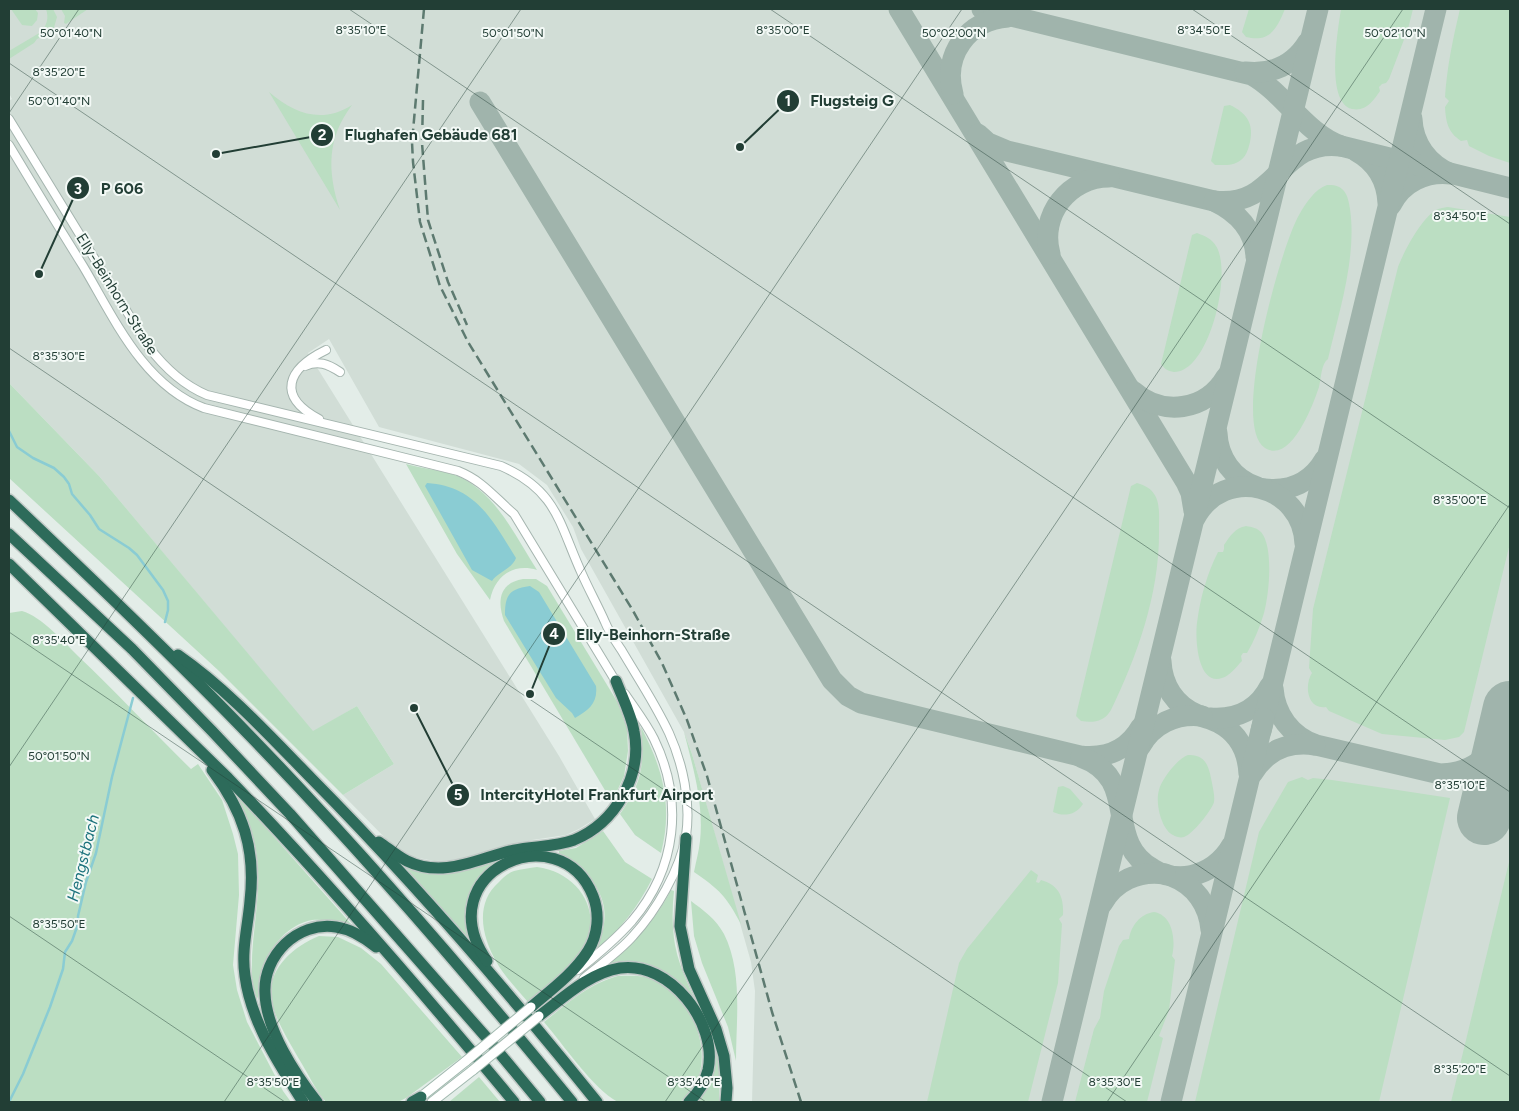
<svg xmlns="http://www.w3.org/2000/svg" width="1519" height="1111" font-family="Figtree,sans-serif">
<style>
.built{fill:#d1ddd6}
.green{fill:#bbdec2}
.water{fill:#8accd3}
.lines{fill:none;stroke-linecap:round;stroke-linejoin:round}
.stream{stroke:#8accd3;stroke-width:2.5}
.taxiway{stroke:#a0b4ac;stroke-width:21}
.runway{stroke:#a0b4ac;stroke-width:54}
.tertiary-casing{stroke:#a5b5af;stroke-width:10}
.secondary-casing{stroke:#a1b9af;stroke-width:11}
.motorway-casing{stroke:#c1c9c6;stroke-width:14}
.tertiary{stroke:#fff;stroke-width:8}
.secondary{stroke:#fff;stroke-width:9}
.motorway{stroke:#2d6b5a;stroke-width:11}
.rail{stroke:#5d7a70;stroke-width:2.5;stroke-dasharray:10 5;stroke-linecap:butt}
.secondary-bridge-casing{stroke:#a1b9af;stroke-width:11;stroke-linecap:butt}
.secondary-bridge{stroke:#fff;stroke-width:9}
.ticks{fill:none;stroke:#223e35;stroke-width:1;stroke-opacity:0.45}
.labels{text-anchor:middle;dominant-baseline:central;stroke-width:4;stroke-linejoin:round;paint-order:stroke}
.street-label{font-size:15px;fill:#223e35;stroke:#f3f9f6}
.water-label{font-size:16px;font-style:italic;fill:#1b727c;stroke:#f3f9f6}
.ticks-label{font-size:12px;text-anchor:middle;fill:#223e35;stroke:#f3f9f6;stroke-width:4;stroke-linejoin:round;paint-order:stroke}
.leader{fill:none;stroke:#223e35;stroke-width:2}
.callout-dot{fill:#223e35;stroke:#f3f9f6;stroke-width:2}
.mark-label{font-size:15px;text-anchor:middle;font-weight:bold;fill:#fff}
.callout-label{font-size:16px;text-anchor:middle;font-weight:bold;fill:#223e35;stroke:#f3f9f6;stroke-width:4;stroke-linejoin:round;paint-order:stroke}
</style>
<rect width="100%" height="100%" fill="#e3ede8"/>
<path class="built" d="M 9,9 L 1510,9 L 1510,1102 L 752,1102 L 755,991 L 751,962 L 692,754 L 684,732 L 581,549 L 573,527 L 547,485 L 519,464 L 379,427 L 329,339 L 308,353 L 559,756 L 595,819 L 579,829 L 566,835 L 532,840 L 466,860 L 434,861 L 409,856 L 391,844 L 343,795 L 394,764 L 357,706 L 313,732 L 99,476 L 9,383 L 9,101 L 12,99 L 9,93 Z"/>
<g class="green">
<path d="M 11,9 L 35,9 L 38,13 L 37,20 L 32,26 L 22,25 Z"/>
<path d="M 46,9 L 53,9 L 57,17 L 53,31 L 37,39 L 34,43 L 9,59 L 9,51 L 41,32 C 47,25 49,18 46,9 Z"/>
<path d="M 61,9 L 88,9 L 66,24 L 64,23 L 65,16 Z"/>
<path d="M 1249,9 L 1285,9 C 1277,28 1270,43 1246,37 L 1242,32 Z"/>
<path d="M 1341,9 L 1413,9 L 1408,29 L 1389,79 L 1386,83 L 1382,84 L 1379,87 L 1380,91 C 1374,100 1366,112 1352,109 C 1325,102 1338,29 1341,9 Z"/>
<path d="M 1460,9 L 1510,9 L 1510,163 L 1489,156 L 1469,146 L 1467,140 L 1461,141 C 1448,132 1446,123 1445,107 L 1449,101 L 1445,97 C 1447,67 1453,38 1460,9 Z"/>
<path d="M 269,92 C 295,114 322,124 352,105 C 327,138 327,171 340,210 Z"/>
<path d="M 1230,105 C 1247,113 1254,124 1250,142 C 1248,150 1246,158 1238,162 C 1232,166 1223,165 1215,165 L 1211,161 L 1224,106 Z"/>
<path d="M 1327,185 C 1333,185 1339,185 1344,191 C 1348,196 1349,203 1350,209 C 1357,257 1339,312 1328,359 C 1321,364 1321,379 1319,387 C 1313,405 1291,464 1265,448 C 1230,427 1281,246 1299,215 C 1305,204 1315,189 1327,185 Z"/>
<path d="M 1448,207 L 1510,217 L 1510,543 L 1464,732 L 1459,737 L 1445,740 L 1382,734 L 1329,711 L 1326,707 C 1307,710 1304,685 1312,673 L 1309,668 L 1313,609 L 1398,267 C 1404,251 1420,222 1433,212 C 1438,208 1442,208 1448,207 Z"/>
<path d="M 1197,233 C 1205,236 1212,239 1216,246 C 1233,272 1209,373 1174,372 C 1167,371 1165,369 1161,364 L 1192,235 Z"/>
<path d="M 9,383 L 99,476 L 313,731 L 357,706 L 394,764 L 343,795 L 219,671 L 9,478 Z"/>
<path d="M 406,464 C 421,468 437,470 452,474 C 494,488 515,536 537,570 C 513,563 495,576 490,600 L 457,554 Z"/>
<path d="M 1137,483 C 1162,490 1159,508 1159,529 C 1160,592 1138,654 1111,710 C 1104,722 1093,723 1081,721 L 1076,716 L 1077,711 L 1131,486 Z"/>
<path d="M 1246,526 C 1252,527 1257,528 1261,532 C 1274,547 1269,595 1264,613 C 1260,627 1254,641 1247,653 L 1243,653 L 1241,656 L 1242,661 C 1236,667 1230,676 1222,678 C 1197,686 1195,637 1197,623 C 1200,598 1207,574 1218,552 L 1223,552 L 1224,549 L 1224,545 C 1230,536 1235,528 1246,526 Z"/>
<path d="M 523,579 L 536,579 L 547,586 L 618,703 L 627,728 L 628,751 L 624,776 L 612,802 L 504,621 C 497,601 499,583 523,579 Z"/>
<path d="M 22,611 C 42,617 63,641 78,656 C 117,693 153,732 191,769 L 198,764 L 222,800 L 233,834 L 238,854 L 239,895 L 233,965 L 237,990 L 247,1022 L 283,1091 L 291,1102 L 9,1102 L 9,613 Z"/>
<path d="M 641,727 C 663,769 673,806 661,853 L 635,835 L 620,814 C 643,781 644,766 641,727 Z"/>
<path d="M 684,732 L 692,754 L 741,924 C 726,896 720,890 694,872 C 696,861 699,851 700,841 C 704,804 693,767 684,732 Z"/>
<path d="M 1188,755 C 1206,754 1209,767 1212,783 C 1213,789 1215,796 1214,802 C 1212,810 1192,835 1184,837 C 1181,838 1176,837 1173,835 C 1161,829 1155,802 1159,790 C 1161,780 1178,758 1188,755 Z"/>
<path d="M 1302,777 L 1308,780 L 1313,778 L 1332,780 L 1450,798 L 1379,1102 L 1195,1102 L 1259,832 L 1288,782 Z"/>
<path d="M 1063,786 L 1070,789 L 1083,804 C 1076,815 1064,817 1053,812 L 1058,787 Z"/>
<path d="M 230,787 L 351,924 C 338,922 324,919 312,920 C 288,924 269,948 262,969 C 259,979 262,991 257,999 C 255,992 252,984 252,977 C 250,937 262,898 257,858 C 255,833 241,809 230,787 Z"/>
<path d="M 603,831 L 625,862 L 652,879 C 638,907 621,928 598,949 L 596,946 C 618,909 596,872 559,856 L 559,851 L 576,848 Z"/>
<path d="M 1510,858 L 1510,1102 L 1451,1102 Z"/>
<path d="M 495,860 L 496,862 C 463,892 460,911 476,952 L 458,927 L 401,862 L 416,869 Z"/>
<path d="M 537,867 C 583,873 608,920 577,959 C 564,975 544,989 528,1002 C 518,990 505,977 497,963 C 482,937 474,904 499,882 C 503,878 508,873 514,871 C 521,869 530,868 537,867 Z"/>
<path d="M 1031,870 L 1038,875 L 1036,882 L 1039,883 L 1041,880 C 1059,885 1064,897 1063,915 L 1059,919 L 1062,924 L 1058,983 L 1028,1102 L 927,1102 L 959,963 L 967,949 Z"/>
<path d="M 671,890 L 674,891 C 672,909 672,927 675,945 C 683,987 712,1021 719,1064 C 721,1076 719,1090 719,1102 L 696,1102 L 709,1083 L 713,1050 L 670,977 L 653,967 L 641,964 L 605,968 L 604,966 C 633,943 654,923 671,890 Z"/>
<path d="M 691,901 C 703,910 716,919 724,934 C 743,972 736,1019 736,1061 L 728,1027 L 702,963 L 694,936 Z"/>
<path d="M 1154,912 C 1173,915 1176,941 1172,956 L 1175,960 L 1169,1010 L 1159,1036 L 1163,1038 L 1147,1102 L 1075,1102 L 1094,1029 L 1100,1018 L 1104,991 L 1119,946 L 1123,940 L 1129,939 C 1131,926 1140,914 1154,912 Z"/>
<path d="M 319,936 L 338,937 L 361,948 L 381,964 L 462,1057 L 406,1098 L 398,1102 L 326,1102 C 315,1090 308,1073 299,1059 C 290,1043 279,1026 273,1007 C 263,973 290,948 319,936 Z"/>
<path d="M 618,976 C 628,976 639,975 649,978 C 695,991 724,1071 680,1102 L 618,1102 C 594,1090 563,1044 544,1022 C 568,1003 588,984 618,976 Z"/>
<path d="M 479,1077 L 500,1102 L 449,1102 Z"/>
</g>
<g class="water">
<path d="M 427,483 C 476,486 493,521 516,558 C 513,568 498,572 492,581 L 472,570 L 425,486 Z"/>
<path d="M 530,586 L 539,592 L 596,686 C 598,703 589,710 575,718 L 572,713 L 556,698 L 505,615 C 505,595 509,589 530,586 Z"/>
</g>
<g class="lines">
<g class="stream">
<path d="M 9,431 L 17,447 L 33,458 L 54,468 L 64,477 L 69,484 L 72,494 L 90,515 L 99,529 L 129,548 L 137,555 L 163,590 L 168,601 L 168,610 L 165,622"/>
<path d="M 9,1102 L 23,1074 L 50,1007 L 63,969 L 65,952 L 72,941 L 78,924 L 78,916 L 86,882 L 96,853 L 112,777 L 133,698"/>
</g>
<g class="taxiway">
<path d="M 899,9 L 1186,482 L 1191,493 L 1194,511"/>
<path d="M 982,9 L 1252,75 C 1284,93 1306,134 1341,146"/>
<path d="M 1245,72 C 1272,75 1294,65 1308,42"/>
<path d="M 953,94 C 942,55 968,20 1008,17"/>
<path d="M 480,102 L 832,680 L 848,696 L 861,703 L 1080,756 C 1106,759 1128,750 1141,727"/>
<path d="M 978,134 L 988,143 L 1007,151 L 1214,201"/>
<path d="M 1356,151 C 1376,162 1387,181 1388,203"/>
<path d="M 1391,205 C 1402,182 1426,171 1451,174 C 1428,164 1413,144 1412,119"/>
<path d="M 1050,254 C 1039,215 1069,177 1109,177"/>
<path d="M 1256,257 C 1255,230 1237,212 1214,201 C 1278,209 1278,138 1341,146 L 1510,188"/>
<path d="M 1133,391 C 1162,417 1206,411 1226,377"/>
<path d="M 1217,433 C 1218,458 1233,479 1257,487"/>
<path d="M 1264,489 C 1290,492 1312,482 1325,459"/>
<path d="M 1195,518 C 1224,464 1303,484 1305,544"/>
<path d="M 1161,661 C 1162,685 1175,706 1198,715 C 1205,718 1212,719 1219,723 C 1238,733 1248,752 1249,774"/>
<path d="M 1273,688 C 1275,715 1291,736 1316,745 L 1440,774 C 1479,773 1493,752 1508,719"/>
<path d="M 1210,718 C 1236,720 1258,710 1270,686"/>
<path d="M 1261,731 L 1436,9"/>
<path d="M 1140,747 C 1152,724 1176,713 1202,716"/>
<path d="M 1081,757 C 1142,779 1102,841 1153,869 C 1164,876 1177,878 1190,876 C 1208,872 1223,861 1232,845"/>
<path d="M 1252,774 C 1266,751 1288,741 1315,745"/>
<path d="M 1171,876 C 1195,885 1209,905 1211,930"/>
<path d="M 1102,904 C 1114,881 1139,870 1165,874"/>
<path d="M 1052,1102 L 1318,9"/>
<path d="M 1171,1102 L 1264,718"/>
</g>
<path class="runway" d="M 1484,818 L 1510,708"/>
<g class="tertiary-casing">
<g id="tertiary">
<path d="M 9,119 L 148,346 C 164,367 183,385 207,395 L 501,466 C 558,491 559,524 582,574 C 589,590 598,606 605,622 C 609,632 616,642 622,651 C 638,678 656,705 669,733 C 683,764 691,802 686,836 C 680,870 656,911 633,936 C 619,952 601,964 584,978"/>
<path d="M 9,145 C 33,185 58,226 83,266 C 114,318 143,385 204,408 L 458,471 C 483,481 494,497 514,514 L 618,685"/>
<path d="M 305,366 C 318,360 328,364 340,372"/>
<path d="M 319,419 C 276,396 287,369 326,350"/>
<path d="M 578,970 C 597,955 616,939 632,921 C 677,868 684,801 654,739 C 646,723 635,709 625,694"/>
</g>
</g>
<g class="secondary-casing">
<g id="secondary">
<path d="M 417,1100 L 466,1061"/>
<path d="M 432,1102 L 473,1070"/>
</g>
</g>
<g class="motorway-casing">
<g id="motorway">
<path d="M 9,500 C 91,578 173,656 252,738 C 364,854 470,977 572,1102"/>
<path d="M 9,534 L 132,649 L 212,731 L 290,814 L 486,1037 L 540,1102"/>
<path d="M 9,564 L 228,778 C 328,882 422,991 514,1102"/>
<path d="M 178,655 C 227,689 269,735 311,778 C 412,880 507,990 597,1102"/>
<path d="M 212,770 C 243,811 256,849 250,901 C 248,926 241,950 245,976 C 251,1022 279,1064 303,1102"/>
<path d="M 686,838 L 680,926 L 689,969 L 716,1029 L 724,1056 L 727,1088 L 726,1102"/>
<path d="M 379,842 C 388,848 397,856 407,861 C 444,879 478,858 514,850 C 534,846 555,847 574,840 C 615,823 643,776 634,731 C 631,714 622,697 616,681"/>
<path d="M 487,961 C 426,872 560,813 593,896 C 600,914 598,935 588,951 C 574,973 551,990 531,1007"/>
<path d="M 539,1016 C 563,998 589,973 620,968 C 670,961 718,1023 708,1070 C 705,1082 698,1093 689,1102"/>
<path d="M 317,1102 C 295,1074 266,1030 265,993 C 263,956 297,921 336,927 C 350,929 365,938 376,947"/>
<path d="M 412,1102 L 421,1097"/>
</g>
</g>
<use href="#tertiary" class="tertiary"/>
<use href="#secondary" class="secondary"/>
<use href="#motorway" class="motorway"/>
<g class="rail">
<path d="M 424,9 L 412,142 L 413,162 L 420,222 L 440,286 L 468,342 L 632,609 L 662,663 L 687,720 L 707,776 L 772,1012 L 801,1102"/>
<path d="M 423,100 L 422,143 L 428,220 L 448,282 L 467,325"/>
</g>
<g class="secondary-bridge-casing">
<g id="secondary-bridge">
<path d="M 466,1061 L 531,1007"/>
<path d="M 473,1070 L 539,1016"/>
</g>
</g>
<use href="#secondary-bridge" class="secondary-bridge"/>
</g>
<path class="ticks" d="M 349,9 L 1510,792M 770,9 L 1510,508M 1192,9 L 1510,224M 9,63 L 1510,1076M 9,113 L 79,9M 9,348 L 1127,1102M 9,632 L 706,1102M 9,767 L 521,9M 9,916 L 285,1102M 224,1102 L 962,9M 665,1102 L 1403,9M 1107,1102 L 1510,504"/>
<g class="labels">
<g class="street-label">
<text transform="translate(117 294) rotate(58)">Elly-Beinhorn-Straße</text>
</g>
<g class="water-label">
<text transform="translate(83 858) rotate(-76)">Hengstbach</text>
</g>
</g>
<g class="ticks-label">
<text x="361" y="34">8°35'10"E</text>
<text x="783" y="34">8°35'00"E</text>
<text x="1204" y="34">8°34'50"E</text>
<text x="71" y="37">50°01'40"N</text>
<text x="513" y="37">50°01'50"N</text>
<text x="954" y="37">50°02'00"N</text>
<text x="1395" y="37">50°02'10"N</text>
<text x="59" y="76">8°35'20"E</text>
<text x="59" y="105">50°01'40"N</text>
<text x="1460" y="220">8°34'50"E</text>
<text x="59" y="360">8°35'30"E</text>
<text x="1460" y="504">8°35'00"E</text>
<text x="59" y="644">8°35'40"E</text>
<text x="59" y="760">50°01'50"N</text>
<text x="1460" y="789">8°35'10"E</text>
<text x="59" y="928">8°35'50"E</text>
<text x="1460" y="1073">8°35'20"E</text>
<text x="273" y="1086">8°35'50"E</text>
<text x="694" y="1086">8°35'40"E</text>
<text x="1115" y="1086">8°35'30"E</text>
</g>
<path class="leader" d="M740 147L788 101M216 154L322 135M39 274L78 188M530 694L554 634M414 708L458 795"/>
<g class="callout-dot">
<circle cx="740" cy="147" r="5"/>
<circle cx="216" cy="154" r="5"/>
<circle cx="39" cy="274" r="5"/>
<circle cx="530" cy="694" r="5"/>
<circle cx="414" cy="708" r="5"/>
<circle cx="788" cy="101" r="12"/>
<circle cx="322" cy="135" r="12"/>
<circle cx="78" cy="188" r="12"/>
<circle cx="554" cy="634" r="12"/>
<circle cx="458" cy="795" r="12"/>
</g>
<g class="mark-label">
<text x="788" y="106">1</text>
<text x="322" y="140">2</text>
<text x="78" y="194">3</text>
<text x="554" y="639">4</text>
<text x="458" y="800">5</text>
</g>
<g class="callout-label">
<text x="852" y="106">Flugsteig G</text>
<text x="431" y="140">Flughafen Gebäude 681</text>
<text x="122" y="194">P 606</text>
<text x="653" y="640">Elly-Beinhorn-Straße</text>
<text x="597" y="800">IntercityHotel Frankfurt Airport</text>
</g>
<rect width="1519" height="1111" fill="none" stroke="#223e35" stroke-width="20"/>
</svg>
